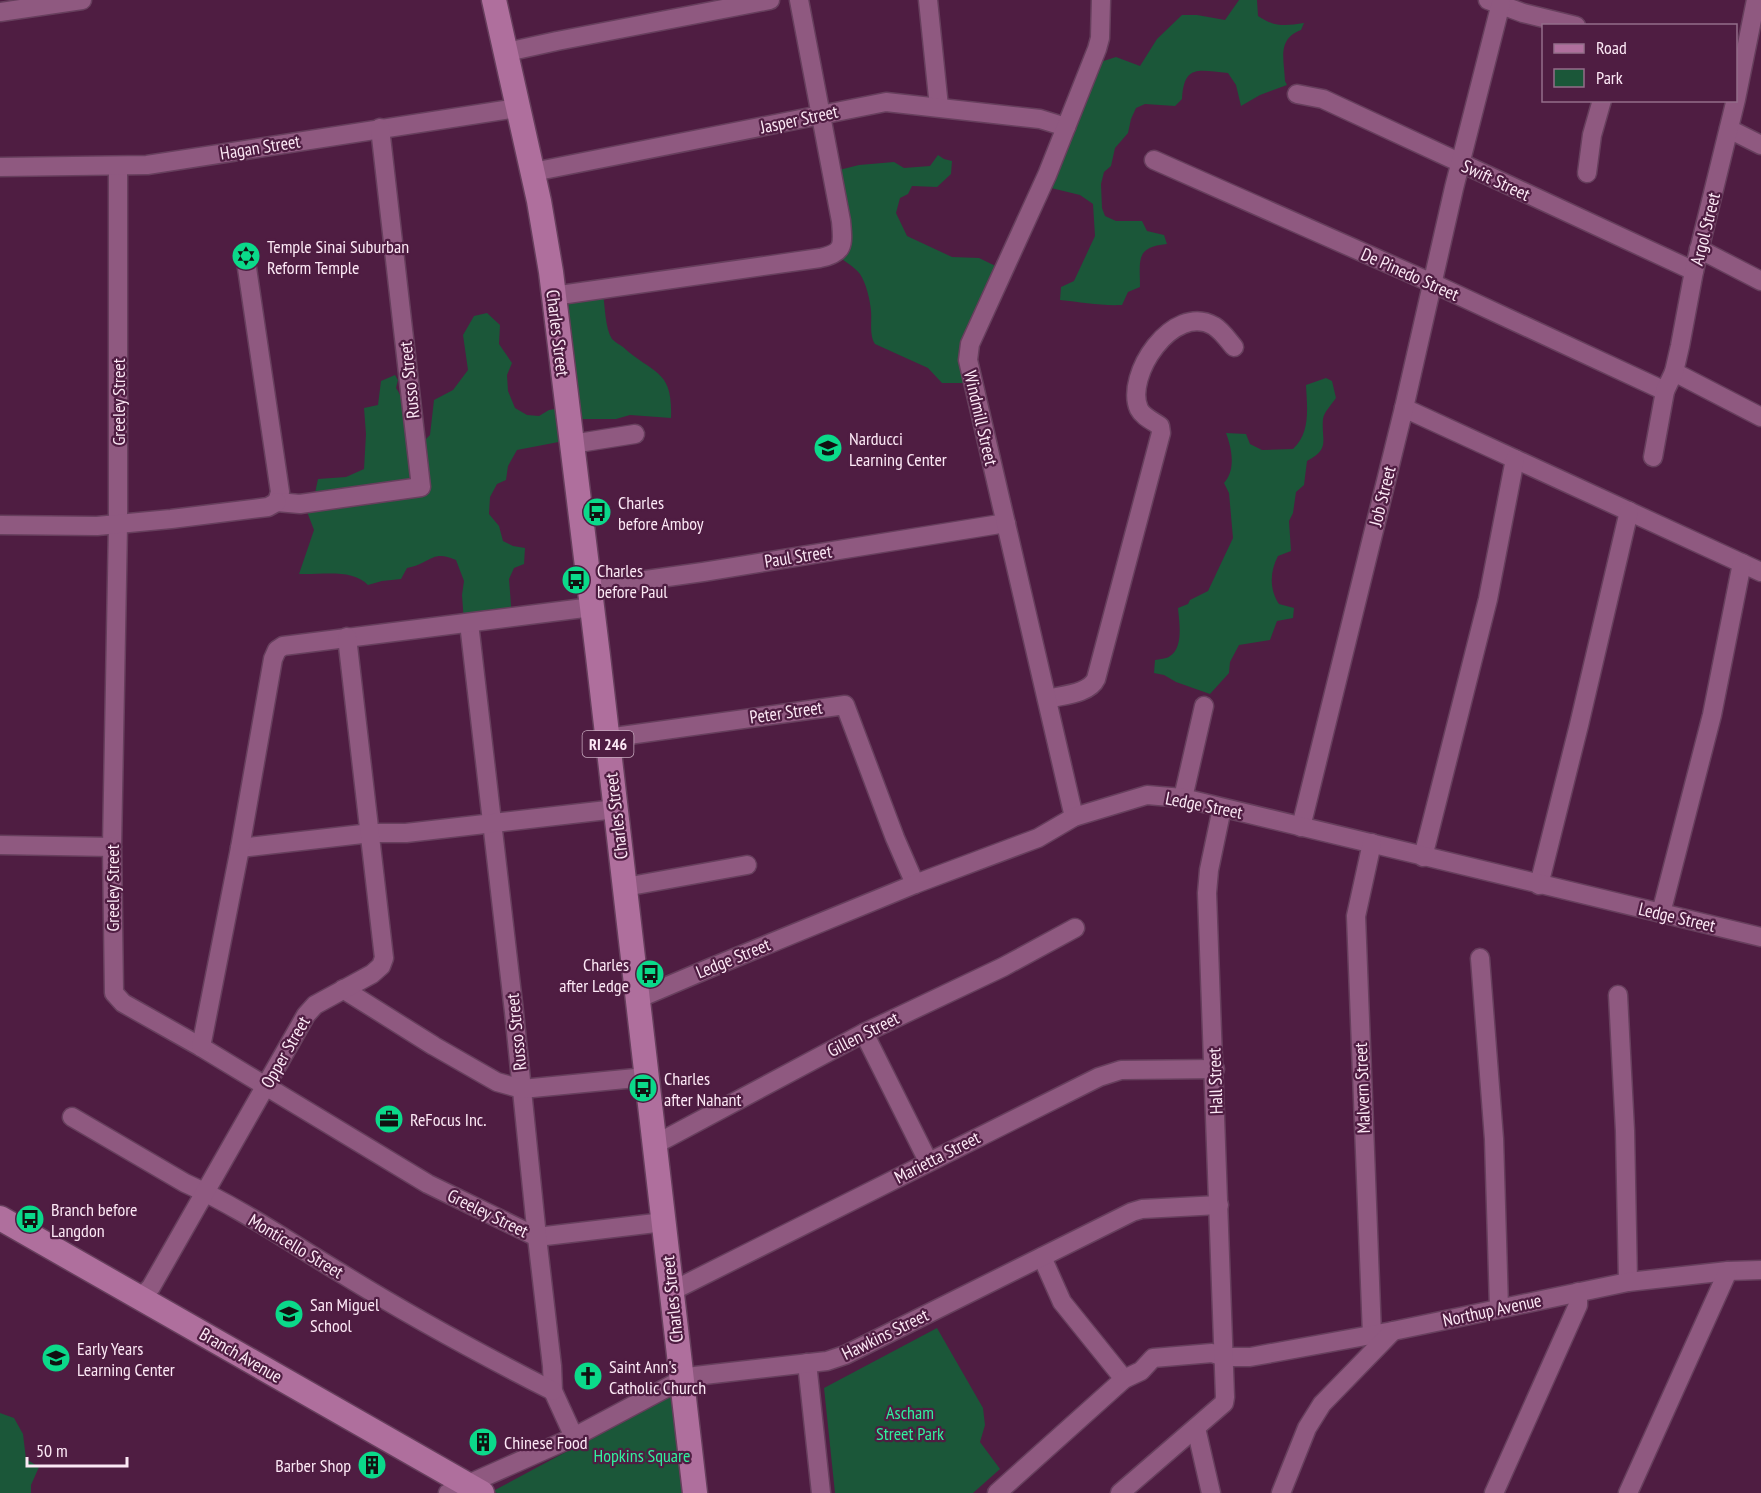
<svg xmlns="http://www.w3.org/2000/svg" width="1761" height="1493" font-family="'PT Sans Narrow',sans-serif">
<style>
.green{fill:#1b5739}
.lines{fill:none;stroke-linecap:round;stroke-linejoin:round}
.minor-casing{stroke:#673f5d;stroke-width:21}
.major-casing{stroke:#673f5d;stroke-width:27}
.minor{stroke:#8f5980;stroke-width:18}
.major{stroke:#af6f9d;stroke-width:24}
.labels{text-anchor:middle;dominant-baseline:central;stroke-width:4.5;stroke-linejoin:round;paint-order:stroke}
.shield{fill:#4f1d42;stroke:#c8abbf;stroke-width:1.5}
.shield-label{font-size:16px;font-weight:bold;fill:#fce8f5}
.street-label{font-size:18px;fill:#fce8f5;stroke:#4f1d42}
.poi-label{font-size:18px;fill:#fce8f5;stroke:#4f1d42;text-anchor:start}
.park-label{font-size:18px;fill:#30f19e;stroke:#4f1d42}
</style>
<rect width="100%" height="100%" fill="#4f1d42"/>
<g class="green">
<path d="M 1239,0 L 1257,0 L 1258,16 C 1274,27 1285,26 1304,23 L 1301,30 C 1277,39 1284,59 1285,81 L 1287,85 L 1260,95 L 1241,106 L 1236,85 L 1228,73 C 1200,71 1184,63 1182,99 L 1175,106 L 1145,104 L 1136,108 L 1131,119 L 1128,133 L 1115,148 L 1111,166 L 1104,172 L 1101,184 L 1102,208 L 1105,216 L 1116,221 L 1142,221 L 1147,231 L 1164,235 L 1167,244 C 1135,247 1140,260 1140,287 L 1128,292 L 1122,305 C 1100,306 1081,302 1060,300 L 1061,287 L 1074,281 L 1095,236 L 1093,204 L 1080,195 L 1047,187 L 1094,64 L 1116,57 L 1140,66 L 1157,39 L 1182,15 L 1197,15 L 1225,20 Z"/>
<path d="M 938,155 L 944,159 L 952,161 L 951,174 L 937,187 L 912,186 L 908,194 L 900,198 L 896,213 L 907,236 L 952,257 L 979,258 L 1006,271 L 980,331 L 972,383 L 942,383 L 928,368 L 875,344 C 869,335 872,321 871,311 C 870,299 866,283 860,274 C 855,267 841,259 834,253 L 831,172 L 859,165 L 894,162 L 904,168 L 930,166 Z"/>
<path d="M 603,293 C 605,306 605,328 612,339 C 615,342 620,345 623,347 C 654,375 673,369 671,418 L 630,415 L 616,419 L 570,419 L 569,440 L 517,450 L 508,466 L 506,480 L 497,484 L 490,497 L 489,514 L 499,526 L 503,541 L 513,546 L 525,548 L 524,564 L 514,568 L 509,579 L 512,618 L 464,623 L 462,595 L 464,581 L 456,560 C 431,549 431,564 407,568 L 401,579 L 382,581 L 368,585 C 352,568 322,575 299,574 L 314,530 L 306,509 L 315,493 L 318,479 L 346,477 L 364,469 L 366,434 L 364,408 L 378,405 L 381,381 L 395,375 L 398,380 L 396,388 C 410,406 394,432 426,439 L 430,435 L 434,400 L 453,390 L 468,370 L 463,335 L 474,316 L 487,313 L 500,325 L 499,344 L 512,363 L 507,375 L 508,391 L 515,408 L 527,415 L 539,416 L 549,410 L 566,407 L 555,301 Z"/>
<path d="M 1326,378 L 1332,381 L 1336,398 C 1332,404 1324,412 1323,419 C 1321,440 1331,449 1307,461 L 1304,485 L 1296,492 L 1293,513 L 1289,521 L 1291,551 L 1278,556 C 1270,571 1269,589 1279,604 L 1294,608 L 1293,618 L 1277,621 L 1270,640 L 1239,645 L 1230,662 L 1229,673 L 1210,694 L 1176,682 L 1164,675 L 1154,673 L 1155,660 C 1159,659 1167,659 1170,656 C 1184,647 1179,621 1178,608 L 1188,604 L 1190,600 L 1208,591 L 1233,538 L 1229,493 L 1224,483 C 1236,470 1232,449 1226,433 L 1246,434 L 1250,444 L 1262,450 L 1293,449 C 1311,432 1307,407 1306,385 Z"/>
<path d="M 937,1328 L 983,1408 L 985,1425 L 980,1442 L 1000,1469 L 973,1493 L 835,1493 L 824,1388 Z"/>
<path d="M 674,1394 L 685,1493 L 497,1493 L 493,1491 Z"/>
<path d="M 0,1413 L 14,1418 L 23,1434 L 26,1459 L 39,1467 L 31,1485 L 31,1493 L 0,1493 Z"/>
</g>
<g class="lines">
<g class="minor-casing">
<g id="minor">
<path d="M 928,0 L 939,107"/>
<path d="M 1488,0 L 1523,13 L 1576,26"/>
<path d="M 0,12 L 82,0"/>
<path d="M 507,52 L 557,41 L 770,0"/>
<path d="M 1297,94 L 1323,99 L 1694,271"/>
<path d="M 1729,129 L 1761,145"/>
<path d="M 1154,160 L 1432,283 L 1665,391"/>
<path d="M 118,166 L 118,524 L 112,847 L 114,993 L 123,1003 L 201,1047 L 428,1184 L 537,1237 L 664,1222"/>
<path d="M 0,167 L 147,165 L 518,108"/>
<path d="M 533,172 L 886,102 L 1040,119 L 1066,127"/>
<path d="M 1587,173 L 1592,135 L 1602,100"/>
<path d="M 1699,249 L 1761,281"/>
<path d="M 247,268 L 280,492 L 277,502"/>
<path d="M 553,296 L 820,258 C 845,253 843,244 841,221 L 799,0"/>
<path d="M 1674,372 L 1761,417"/>
<path d="M 1404,408 L 1761,572"/>
<path d="M 572,444 L 635,434"/>
<path d="M 1653,457 L 1665,391 L 1674,372 L 1680,346 L 1694,271 L 1736,99 L 1756,0"/>
<path d="M 277,502 L 300,504 L 421,487 L 380,128"/>
<path d="M 0,525 L 97,526 L 171,519 L 268,507 L 277,502"/>
<path d="M 589,588 L 703,572 L 1006,523"/>
<path d="M 469,623 L 514,1012 L 537,1237 L 552,1366 L 553,1391 L 574,1437"/>
<path d="M 1047,699 C 1062,695 1089,694 1096,679 L 1161,433 L 1160,426 C 1153,421 1143,417 1139,409 C 1124,376 1173,302 1214,326 C 1222,331 1228,340 1234,347"/>
<path d="M 607,738 L 845,705 L 895,838 L 915,884"/>
<path d="M 1183,798 L 1204,706"/>
<path d="M 1074,817 L 968,360 L 970,344 L 1047,175 L 1097,49 L 1100,38 L 1101,0"/>
<path d="M 1301,827 L 1404,408 L 1454,188 L 1501,3"/>
<path d="M 0,845 L 112,847"/>
<path d="M 240,848 L 371,833 L 406,833 L 616,809"/>
<path d="M 1423,857 L 1488,599 L 1515,459"/>
<path d="M 1539,885 L 1579,725 L 1629,511"/>
<path d="M 625,887 L 747,865"/>
<path d="M 1661,913 L 1712,715 L 1742,563"/>
<path d="M 1480,958 L 1494,1139 L 1499,1308"/>
<path d="M 343,989 L 434,1046 L 497,1082 L 522,1089 L 646,1077"/>
<path d="M 1618,995 L 1625,1131 L 1628,1282"/>
<path d="M 637,999 L 710,968 L 915,884 L 1038,838 L 1074,817 L 1147,795 L 1183,798 L 1761,937"/>
<path d="M 864,1033 L 928,1161"/>
<path d="M 201,1047 L 240,848 L 273,659 L 277,650 L 283,646 L 592,607"/>
<path d="M 72,1117 L 185,1183 C 241,1208 292,1244 344,1275 C 412,1317 482,1355 553,1391"/>
<path d="M 654,1145 L 864,1033 L 1003,967 L 1075,928"/>
<path d="M 1042,1257 L 1062,1302 L 1124,1379"/>
<path d="M 672,1291 L 1099,1077 L 1121,1070 L 1215,1069"/>
<path d="M 141,1297 L 151,1287 L 306,1015 L 315,1005 L 372,974 L 381,966 L 384,958 L 347,637"/>
<path d="M 1372,1335 L 1356,916 L 1372,843"/>
<path d="M 807,1363 L 821,1493"/>
<path d="M 1196,1428 L 1211,1493"/>
<path d="M 448,1493 L 574,1437 L 681,1380 L 695,1376 L 827,1361 L 845,1355 L 1132,1212 L 1142,1209 L 1219,1205"/>
<path d="M 997,1493 L 1124,1379 L 1141,1371 L 1153,1358 L 1212,1353 L 1224,1357 L 1250,1357 L 1393,1331 L 1628,1282 L 1728,1271 L 1761,1270"/>
<path d="M 1120,1493 L 1224,1403 L 1225,1397 L 1207,893 L 1209,870 L 1222,808"/>
<path d="M 1281,1493 L 1307,1428 L 1322,1404 L 1393,1331"/>
<path d="M 1494,1493 L 1578,1305 L 1578,1292"/>
<path d="M 1628,1493 L 1728,1271"/>
</g>
</g>
<g class="major-casing">
<g id="major">
<path d="M 494,0 L 539,201 L 551,272 L 598,656 L 695,1493"/>
<path d="M 0,1218 L 482,1493"/>
</g>
</g>
<use href="#minor" class="minor"/>
<use href="#major" class="major"/>
</g>
<defs>
<g id="synagogue-disc" transform="scale(1.5)"><circle r="9.5" fill="#0bd98a" stroke="#4f1d42"/><path d="M0-6.5L5.6 3.2H-5.6ZM0 6.5L5.6-3.2H-5.6Z" fill="#111"/></g>
<g id="school-disc" transform="scale(1.5)"><circle r="9.5" fill="#0bd98a" stroke="#4f1d42"/><path d="M0-5L7-2L0 1L-7-2ZM-4 1L0 2.5L4 1V4Q0 6-4 4Z" fill="#111"/></g>
<g id="bus-disc" transform="scale(1.5)"><circle r="9.5" fill="#0bd98a" stroke="#4f1d42"/><path d="M-5-6H5V4H4V6H2V4H-2V6H-4V4H-5ZM-3.5-4V0h7V-4ZM-3.5 1.2v1.5H-2V1.2ZM2 1.2v1.5H3.5V1.2Z" fill="#111"/></g>
<g id="office-disc" transform="scale(1.5)"><circle r="9.5" fill="#0bd98a" stroke="#4f1d42"/><path d="M-6-3h4V-5.5h4V-3h4V5H-6ZM-1-4.5V-3h2v-1.5ZM-6 0V1H6V0Z" fill="#111"/></g>
<g id="church-disc" transform="scale(1.5)"><circle r="9.5" fill="#0bd98a" stroke="#4f1d42"/><path d="M-1.2-6h2.4v3.5h3.3v2.4h-3.3V6h-2.4V-.1h-3.3v-2.4h3.3Z" fill="#111"/></g>
<g id="building-disc" transform="scale(1.5)"><circle r="9.5" fill="#0bd98a" stroke="#4f1d42"/><path d="M-4-6H4V6H1V3H-1V6H-4ZM-2.5-4.3h1.7v1.8h-1.7ZM.8-4.3h1.7v1.8H.8ZM-2.5-1h1.7V.8h-1.7ZM.8-1h1.7V.8H.8Z" fill="#111"/></g>
</defs>
<g fill-rule="evenodd">
<use href="#synagogue-disc" x="246" y="256"/>
<use href="#school-disc" x="828" y="448"/>
<use href="#bus-disc" x="597" y="512"/>
<use href="#bus-disc" x="576" y="580"/>
<use href="#bus-disc" x="650" y="974"/>
<use href="#bus-disc" x="643" y="1088"/>
<use href="#office-disc" x="389" y="1119"/>
<use href="#bus-disc" x="30" y="1219"/>
<use href="#school-disc" x="289" y="1314"/>
<use href="#school-disc" x="56" y="1358"/>
<use href="#church-disc" x="588" y="1376"/>
<use href="#building-disc" x="483" y="1442"/>
<use href="#building-disc" x="372" y="1465"/>
</g>
<g class="labels">
<rect class="shield" x="582.5" y="731" width="51" height="26" rx="4.5"/>
<g class="shield-label">
<text x="608" y="744">RI 246</text>
</g>
<g class="street-label">
<text transform="translate(799 119) rotate(-12)">Jasper Street</text>
<text transform="translate(260 147) rotate(-9)">Hagan Street</text>
<text transform="translate(1496 180) rotate(25)">Swift Street</text>
<text transform="translate(1705 229) rotate(-76)">Argol Street</text>
<text transform="translate(1410 274) rotate(24)">De Pinedo Street</text>
<text transform="translate(558 333) rotate(83)">Charles Street</text>
<text transform="translate(409 380) rotate(-96)">Russo Street</text>
<text transform="translate(118 402) rotate(-90)">Greeley Street</text>
<text transform="translate(981 418) rotate(77)">Windmill Street</text>
<text transform="translate(1382 496) rotate(-76)">Job Street</text>
<text transform="translate(798 556) rotate(-9)">Paul Street</text>
<text transform="translate(786 712) rotate(-8)">Peter Street</text>
<text transform="translate(1204 805) rotate(11)">Ledge Street</text>
<text transform="translate(616 816) rotate(-97)">Charles Street</text>
<text transform="translate(112 888) rotate(-90)">Greeley Street</text>
<text transform="translate(1677 917) rotate(13)">Ledge Street</text>
<text transform="translate(733 958) rotate(-22)">Ledge Street</text>
<text transform="translate(516 1032) rotate(-96)">Russo Street</text>
<text transform="translate(863 1034) rotate(-27)">Gillen Street</text>
<text transform="translate(285 1052) rotate(-60)">Opper Street</text>
<text transform="translate(1215 1081) rotate(-92)">Hall Street</text>
<text transform="translate(1362 1088) rotate(-92)">Malvern Street</text>
<text transform="translate(937 1157) rotate(-27)">Marietta Street</text>
<text transform="translate(488 1213) rotate(26)">Greeley Street</text>
<text transform="translate(296 1246) rotate(31)">Monticello Street</text>
<text transform="translate(672 1299) rotate(-96)">Charles Street</text>
<text transform="translate(1492 1310) rotate(-12)">Northup Avenue</text>
<text transform="translate(885 1334) rotate(-26)">Hawkins Street</text>
<text transform="translate(241 1355) rotate(30)">Branch Avenue</text>
</g>
<g class="poi-label">
<text x="267" y="246">Temple Sinai Suburban<tspan x="267" dy="21">Reform Temple</tspan></text>
<text x="849" y="438">Narducci<tspan x="849" dy="21">Learning Center</tspan></text>
<text x="618" y="502">Charles<tspan x="618" dy="21">before Amboy</tspan></text>
<text x="597" y="570">Charles<tspan x="597" dy="21">before Paul</tspan></text>
<text x="629" y="964" text-anchor="end">Charles<tspan x="629" dy="21">after Ledge</tspan></text>
<text x="664" y="1078">Charles<tspan x="664" dy="21">after Nahant</tspan></text>
<text x="410" y="1119">ReFocus Inc.</text>
<text x="51" y="1209">Branch before<tspan x="51" dy="21">Langdon</tspan></text>
<text x="310" y="1304">San Miguel<tspan x="310" dy="21">School</tspan></text>
<text x="77" y="1348">Early Years<tspan x="77" dy="21">Learning Center</tspan></text>
<text x="609" y="1366">Saint Ann's<tspan x="609" dy="21">Catholic Church</tspan></text>
<text x="504" y="1442">Chinese Food</text>
<text x="351" y="1465" text-anchor="end">Barber Shop</text>
</g>
<g class="park-label">
<text x="910" y="1412">Ascham<tspan x="910" dy="21">Street Park</tspan></text>
<text x="642" y="1455">Hopkins Square</text>
</g>
</g>
<rect x="1542" y="24" width="195" height="78" fill="#4f1d42" stroke="#946e8a" stroke-width="1.5"/>
<rect x="1554" y="44" width="30" height="9" fill="#af6f9d" stroke="#946e8a" stroke-width="1.5"/>
<text x="1596" y="54" font-size="18" fill="#fce8f5">Road</text>
<rect x="1554" y="69" width="30" height="18" fill="#1b5739" stroke="#946e8a" stroke-width="1.5"/>
<text x="1596" y="84" font-size="18" fill="#fce8f5">Park</text>
<path d="M27 1457v9h100v-9" fill="none" stroke="#fce8f5" stroke-width="3"/>
<text x="36" y="1457" font-size="18" fill="#fce8f5" stroke="#4f1d42" stroke-width="4.5" paint-order="stroke">50 m</text>
</svg>
